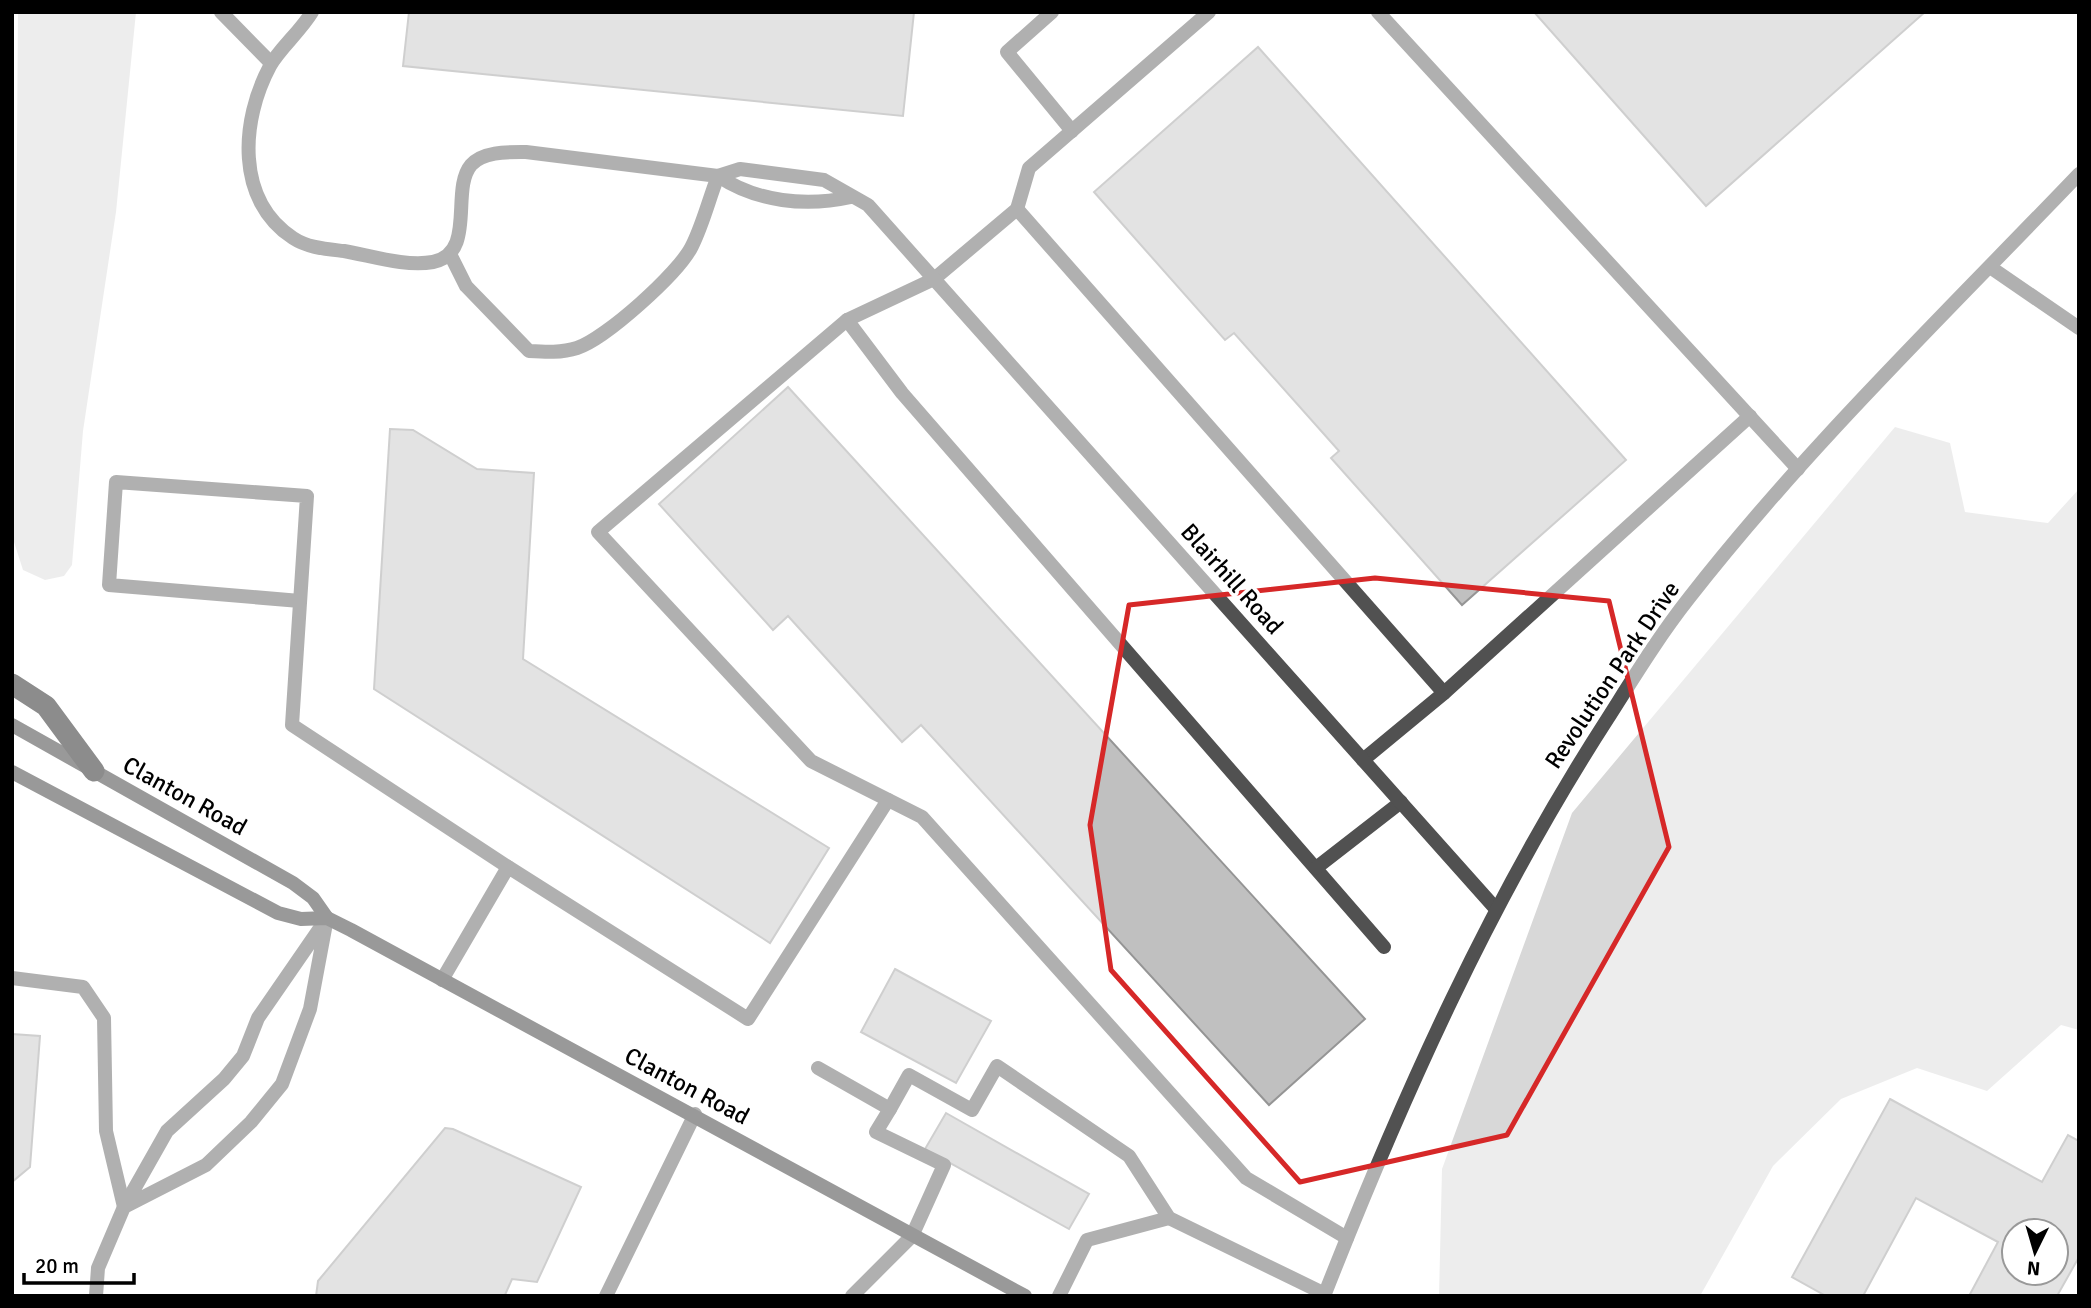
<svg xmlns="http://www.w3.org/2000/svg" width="2091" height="1308" font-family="Signika,sans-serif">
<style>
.green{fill:#d8d8d8}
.building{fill:#c0c0c0;stroke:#959595;stroke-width:2;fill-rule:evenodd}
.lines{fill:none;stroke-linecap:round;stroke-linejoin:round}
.service{stroke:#515151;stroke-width:14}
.minor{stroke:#515151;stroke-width:14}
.tertiary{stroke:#515151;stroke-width:14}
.secondary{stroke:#1e1e1e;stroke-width:14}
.motorway{stroke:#000;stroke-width:21}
.marked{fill:none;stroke:#d62828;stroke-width:5;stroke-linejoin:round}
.labels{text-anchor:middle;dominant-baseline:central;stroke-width:7;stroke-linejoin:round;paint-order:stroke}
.street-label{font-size:24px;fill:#000;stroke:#fff}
</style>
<rect width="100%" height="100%" fill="#fff"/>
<g class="green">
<path d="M 18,12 L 136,12 L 116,212 L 83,431 L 72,565 L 64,576 L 45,580 L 23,570 L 14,542 Z"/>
<path d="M 1895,427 L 1950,443 L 1965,512 L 2048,523 L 2079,489 L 2079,1030 L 2061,1025 L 1987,1091 L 1917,1068 L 1841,1099 L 1773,1166 L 1700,1296 L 1439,1296 L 1442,1169 L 1572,813 Z"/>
</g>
<g class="building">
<path d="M 409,12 L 914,12 L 903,116 L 403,66 Z"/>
<path d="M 1534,12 L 1925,12 L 1706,206 Z"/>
<path d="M 1258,47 L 1626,460 L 1462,605 L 1331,458 L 1339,451 L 1234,333 L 1225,340 L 1094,192 Z"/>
<path d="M 788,387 L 1365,1019 L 1269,1105 L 921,725 L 902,742 L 788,616 L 773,630 L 659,504 Z"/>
<path d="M 390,429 L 413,430 L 477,469 L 534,473 L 523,659 L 829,848 L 770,943 L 374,689 Z"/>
<path d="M 895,969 L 991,1021 L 956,1083 L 861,1032 Z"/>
<path d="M 12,1034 L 40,1036 L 30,1167 L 12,1182 Z"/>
<path d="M 1890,1099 L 2042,1182 L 2068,1135 L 2079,1141 L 2079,1257 L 2057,1296 L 1969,1296 L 1998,1242 L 1916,1198 L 1863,1296 L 1826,1296 L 1792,1277 ZM 2014,1231 L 2056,1231 L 2056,1273 L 2014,1273 Z"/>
<path d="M 946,1113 L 1089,1194 L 1069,1229 L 925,1149 Z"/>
<path d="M 445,1128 L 453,1129 L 581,1187 L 537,1282 L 512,1279 L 505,1295 L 316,1296 L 318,1281 Z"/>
</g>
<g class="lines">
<g class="service">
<path d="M 221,12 L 271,63"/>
<path d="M 312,12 C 300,32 279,49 270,66 C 241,120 235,200 293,238 C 308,248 327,249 344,251 C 372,256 406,267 433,262 C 477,253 450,190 471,165 C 483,151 509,152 526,152 L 718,176 C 709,199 703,224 692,246 C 679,273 605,339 577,348 C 562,353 545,352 529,351 L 466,286 L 450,254"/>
<path d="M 1052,12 L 1007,52 L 1072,131"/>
<path d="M 1209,12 L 1029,168 L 1017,209 L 934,279 L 847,320 L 598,532 L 811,761 L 922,817 L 1246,1178 L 1347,1238"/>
<path d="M 1378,12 L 1798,469"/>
<path d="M 851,197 C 806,207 757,202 718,176 L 740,169 L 824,180 L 868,205 L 934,279"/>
<path d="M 1017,209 L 1444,693"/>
<path d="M 1990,267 L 2079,328"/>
<path d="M 847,320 L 902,393 L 1384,947"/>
<path d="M 300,601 L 109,585 L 116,482 L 307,496 L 292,725 L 508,867"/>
<path d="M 1363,760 L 1444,693 L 1750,416"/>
<path d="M 1316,868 L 1401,802"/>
<path d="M 12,978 L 83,987 L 104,1018 L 106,1131 L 124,1207"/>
<path d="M 442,980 L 508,867 L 748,1019 L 888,800"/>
<path d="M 818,1068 L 890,1109 L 909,1075 L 972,1110 L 997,1066 L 1129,1156 L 1169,1218 L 1325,1294"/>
<path d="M 96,1296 L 98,1268 L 124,1207 L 167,1131 L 224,1079 L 243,1056 L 258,1018 L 327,918 L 310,1009 L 282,1084 L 251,1122 L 206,1165 L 124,1207"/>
<path d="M 606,1296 L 695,1114"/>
<path d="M 852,1296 L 912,1236 L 944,1165 L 876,1132 L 890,1109"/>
<path d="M 1059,1296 L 1087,1240 L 1169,1218"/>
</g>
<path class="minor" d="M 934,279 L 1496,909"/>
<path class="tertiary" d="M 1324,1296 C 1403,1095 1491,899 1608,718 C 1634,677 1659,636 1689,598 C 1806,448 1947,312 2079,174"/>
<g class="secondary">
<path d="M 12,725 L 293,883 L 313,898 L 327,918"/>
<path d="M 12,772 L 278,913 L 301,919 L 327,918 L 351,930 L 1025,1296"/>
</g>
<path class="motorway" d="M 12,684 L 46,706 L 94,771"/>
</g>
<path d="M0 0H2091V1308H0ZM 1375,578 L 1609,601 L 1669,847 L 1507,1135 L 1300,1182 L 1111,970 L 1090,825 L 1129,605 Z" fill="#fff" fill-opacity=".55" fill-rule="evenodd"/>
<path class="marked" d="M 1375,578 L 1609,601 L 1669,847 L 1507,1135 L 1300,1182 L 1111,970 L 1090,825 L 1129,605 Z"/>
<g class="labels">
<g class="street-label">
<text transform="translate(1232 579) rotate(48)">Blairhill Road</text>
<text transform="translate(1612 675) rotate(-56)">Revolution Park Drive</text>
<text transform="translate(185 796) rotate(29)">Clanton Road</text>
<text transform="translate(687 1086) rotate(28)">Clanton Road</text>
</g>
</g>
<rect width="2091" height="1308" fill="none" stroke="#000000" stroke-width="28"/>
<g transform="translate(2035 1252) rotate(185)"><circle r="33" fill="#ffffff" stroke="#999999" stroke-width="2"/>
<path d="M0-5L12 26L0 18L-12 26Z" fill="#000000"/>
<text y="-10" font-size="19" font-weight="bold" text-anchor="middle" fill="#000000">N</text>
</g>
<path d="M24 1273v10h110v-10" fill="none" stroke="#000000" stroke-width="3.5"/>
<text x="35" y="1273" font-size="21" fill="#000000" stroke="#ffffff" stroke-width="5" paint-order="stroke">20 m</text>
</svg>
